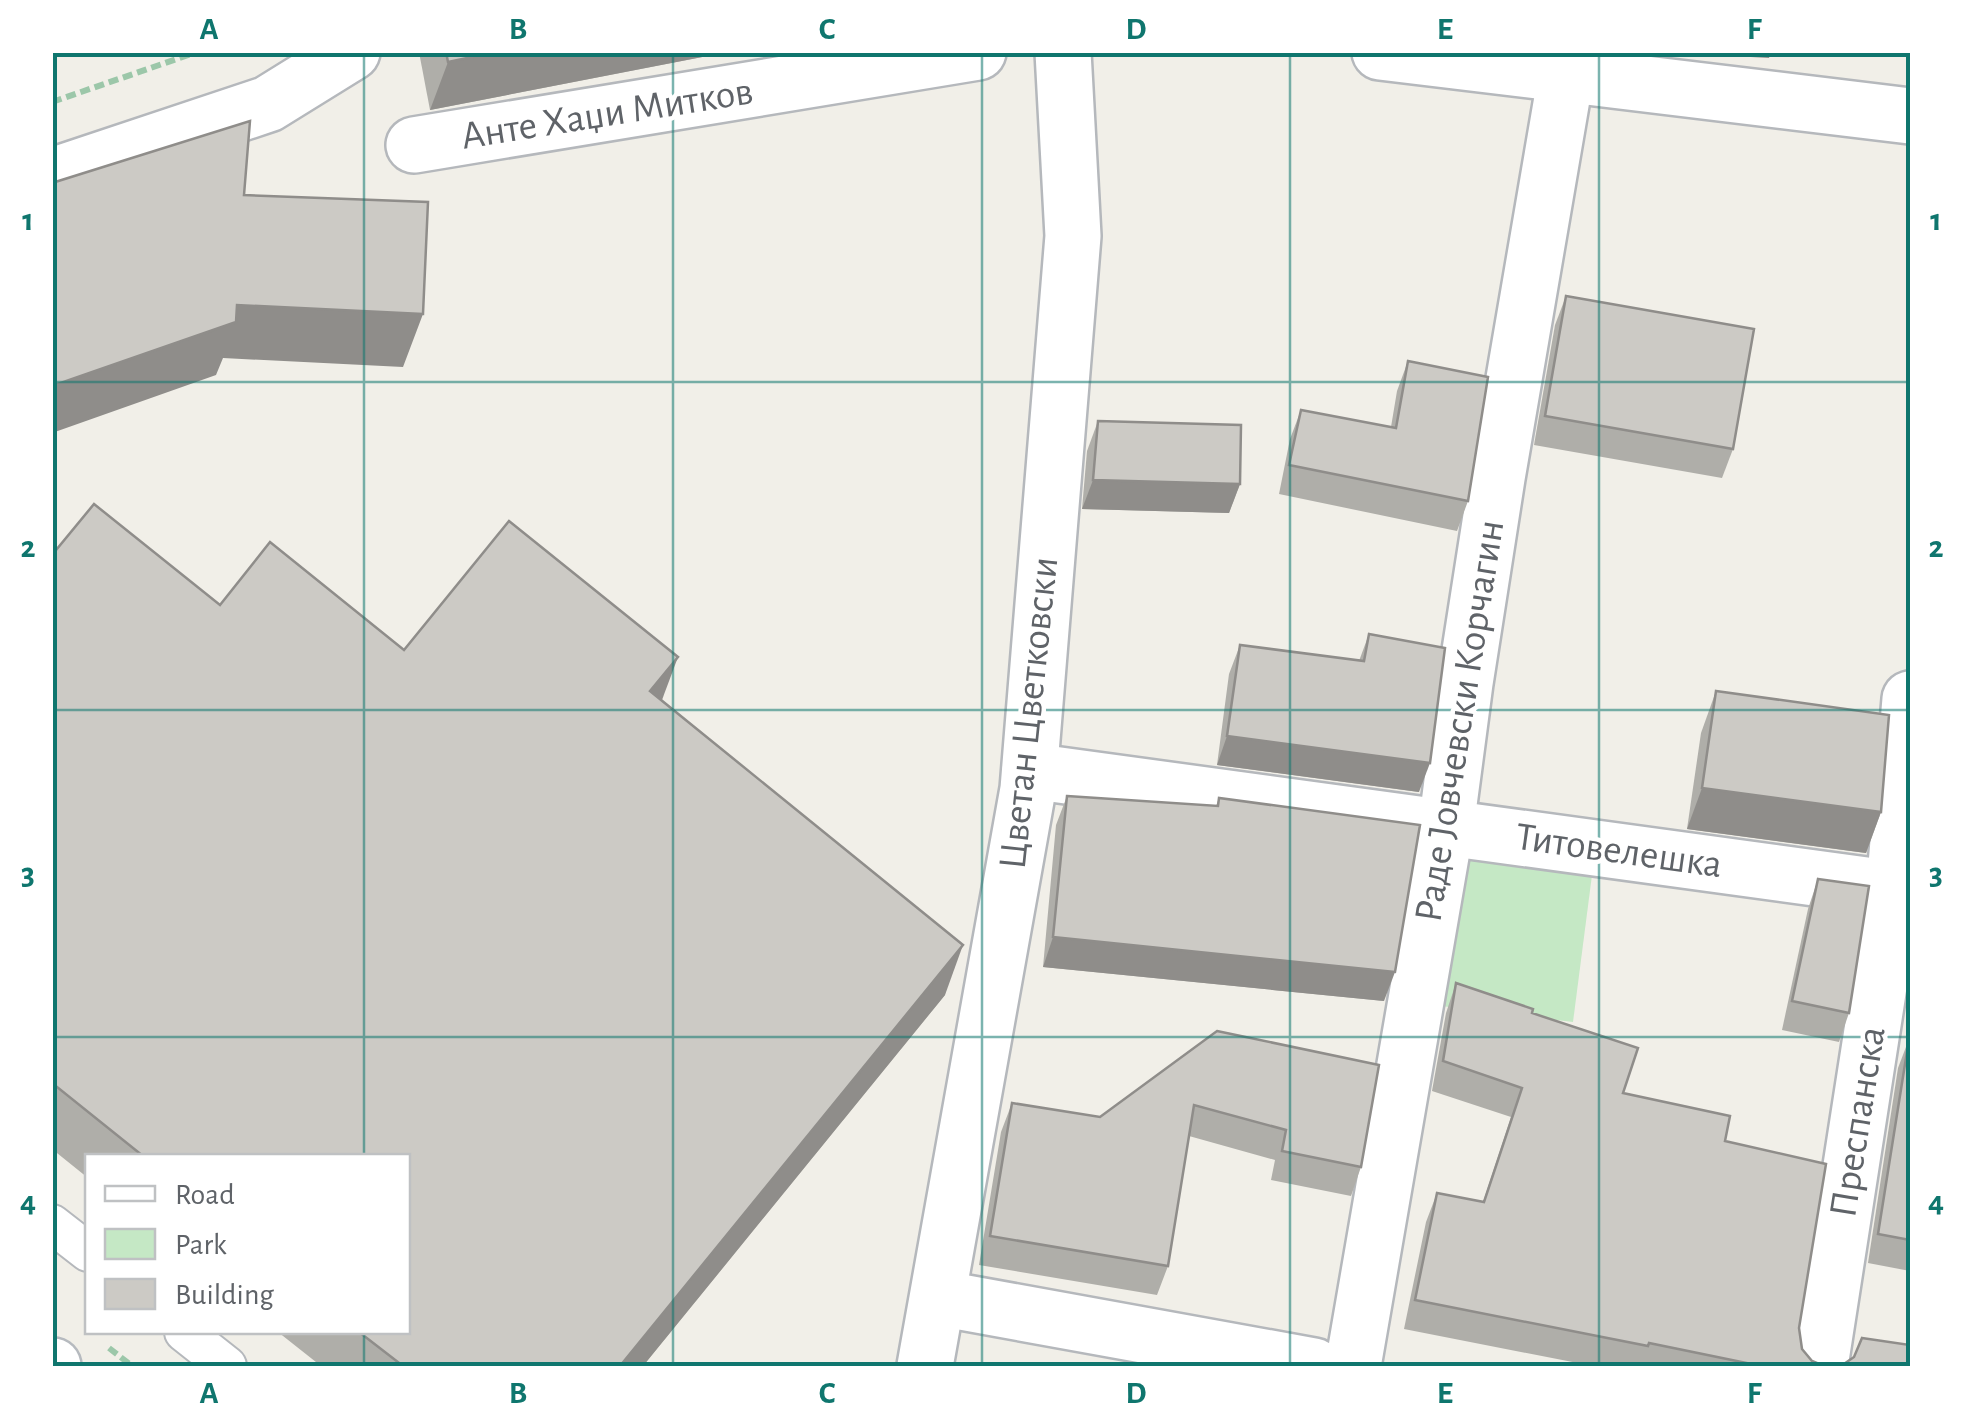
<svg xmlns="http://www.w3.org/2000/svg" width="1963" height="1419" font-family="'Alegreya Sans',sans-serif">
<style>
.green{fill:#c5e8c5}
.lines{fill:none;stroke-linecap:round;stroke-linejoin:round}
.lane-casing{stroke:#b5b8bc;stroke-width:42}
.street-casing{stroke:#b5b8bc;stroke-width:60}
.secondary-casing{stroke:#b6babf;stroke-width:60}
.path{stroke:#9cc7a9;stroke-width:6;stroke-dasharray:10 5;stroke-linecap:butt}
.lane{stroke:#fff;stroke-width:38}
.street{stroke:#fff;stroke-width:55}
.secondary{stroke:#fff;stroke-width:55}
.wall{fill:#afaea9}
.shaded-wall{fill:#8f8d8a}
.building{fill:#cccac5;stroke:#8f8d8a;stroke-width:2.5}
.grid{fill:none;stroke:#0f766e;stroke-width:2.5;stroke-opacity:0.55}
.labels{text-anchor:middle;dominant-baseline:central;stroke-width:9;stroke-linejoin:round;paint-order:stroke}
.street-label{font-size:40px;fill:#5f6368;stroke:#fff}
.neatline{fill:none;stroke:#0f766e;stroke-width:4}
.grid-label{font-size:32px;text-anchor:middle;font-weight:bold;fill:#0f766e}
</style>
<rect width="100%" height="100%" fill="#f1efe8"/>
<path class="green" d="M 1460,859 L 1592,875 L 1573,1022 L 1441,1006 Z"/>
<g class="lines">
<g class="lane-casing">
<g id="lane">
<path d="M 52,1224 L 88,1252"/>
<path d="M 184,1332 L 227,1366"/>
</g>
</g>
<g class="street-casing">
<g id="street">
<path d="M 1380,52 L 1910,116"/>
<path d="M 414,145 L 978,52"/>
<path d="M 52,176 L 268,104 L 352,52"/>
<path d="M 1030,771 L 1910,891"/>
<path d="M 939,1298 L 1314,1366"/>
<path d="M 925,1366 L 1028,789 L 1073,236 L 1063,52"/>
<path d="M 1353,1366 L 1446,827 L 1465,683 L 1497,478 L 1566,75"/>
<path d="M 1820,1366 L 1894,889 L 1910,699"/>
</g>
</g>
<g class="secondary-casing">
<path id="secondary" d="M 52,1366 L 53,1366"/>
</g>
<g class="path">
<path d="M 52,102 L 197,52"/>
<path d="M 109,1348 L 132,1366"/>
</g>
<use href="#lane" class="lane"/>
<use href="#street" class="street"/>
<use href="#secondary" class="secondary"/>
</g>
<g class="wall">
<path d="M 419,52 L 728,52 L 430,110 Z"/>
<path d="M 1566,296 L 1733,449 L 1722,478 L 1534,445 L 1555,325 Z"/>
<path d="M 1408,361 L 1468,501 L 1457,531 L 1279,494 L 1290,439 L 1301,410 L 1391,427 L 1397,391 Z"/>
<path d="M 1098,421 L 1240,484 L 1229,513 L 1082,509 L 1087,451 Z"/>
<path d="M 52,555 L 220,605 L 404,650 L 662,701 L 945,995 L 643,1366 L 321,1366 L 278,1332 L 408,1332 L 408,1156 L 88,1156 L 88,1178 L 52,1149 Z"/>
<path d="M 1369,634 L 1419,792 L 1217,765 L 1229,674 L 1240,645 L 1359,661 Z"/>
<path d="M 1716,691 L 1881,812 L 1866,853 L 1687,829 L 1701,733 Z"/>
<path d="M 1067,796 L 1216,806 L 1219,798 L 1384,1001 L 1043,967 L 1056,825 Z"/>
<path d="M 1818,879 L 1849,1013 L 1839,1042 L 1782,1030 L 1808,909 Z"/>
<path d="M 1456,983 L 1532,1013 L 1623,1093 L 1725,1141 L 1799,1328 L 1802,1349 L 1812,1361 L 1824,1366 L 1593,1366 L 1404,1329 L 1426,1222 L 1437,1193 L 1483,1202 L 1511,1117 L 1432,1091 L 1446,1013 Z"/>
<path d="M 1909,1039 L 1910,1039 L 1910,1271 L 1868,1263 L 1898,1068 Z"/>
<path d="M 1379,1065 L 1361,1167 L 1351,1196 L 1271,1180 L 1275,1160 L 1189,1136 L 1168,1266 L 1157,1295 L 979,1265 L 1001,1132 L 1012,1103 L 1100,1117 Z"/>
</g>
<g class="shaded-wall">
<path d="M 496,52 L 728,52 L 430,110 L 448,62 Z"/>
<path d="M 1659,52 L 1771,52 L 1769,58 Z"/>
<path d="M 237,305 L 423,314 L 403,367 L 223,358 L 216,375 L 52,433 L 52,386 Z"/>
<path d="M 1093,480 L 1240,484 L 1229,513 L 1082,509 Z"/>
<path d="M 678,657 L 659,708 L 650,691 Z"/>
<path d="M 1227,736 L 1430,763 L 1419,792 L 1217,765 Z"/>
<path d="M 1702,788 L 1881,812 L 1866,853 L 1687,829 Z"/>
<path d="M 1053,937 L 1395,972 L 1384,1001 L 1043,967 Z"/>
<path d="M 963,945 L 945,995 L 643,1366 L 620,1366 Z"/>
</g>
<g class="building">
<path d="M 446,52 L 496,52 L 448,62 Z"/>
<path d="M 250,121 L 244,195 L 428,202 L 423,314 L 237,305 L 236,322 L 52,386 L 52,183 Z"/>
<path d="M 1566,296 L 1754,329 L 1733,449 L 1545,416 Z"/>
<path d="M 1408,361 L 1488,377 L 1468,501 L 1289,465 L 1301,410 L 1396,428 Z"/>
<path d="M 1098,421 L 1241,425 L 1240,484 L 1093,480 Z"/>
<path d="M 94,504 L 220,605 L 270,542 L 404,650 L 509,521 L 678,657 L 650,691 L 963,945 L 620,1366 L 403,1366 L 359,1332 L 408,1332 L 408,1156 L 143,1156 L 52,1083 L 52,555 Z"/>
<path d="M 1369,634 L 1445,648 L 1430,763 L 1227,736 L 1240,645 L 1364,661 Z"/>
<path d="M 1716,691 L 1889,715 L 1881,812 L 1702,788 Z"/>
<path d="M 1067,796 L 1218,806 L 1219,798 L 1420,825 L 1395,972 L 1053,937 Z"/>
<path d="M 1818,879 L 1869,886 L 1849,1013 L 1792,1001 Z"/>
<path d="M 1456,983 L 1533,1009 L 1532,1013 L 1638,1048 L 1623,1093 L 1730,1116 L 1725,1141 L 1826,1164 L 1799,1328 L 1802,1349 L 1812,1361 L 1824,1366 L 1761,1366 L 1649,1343 L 1648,1346 L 1415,1300 L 1437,1193 L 1484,1202 L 1522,1088 L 1443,1061 Z"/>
<path d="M 1217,1031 L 1379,1065 L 1361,1167 L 1282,1151 L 1286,1130 L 1194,1105 L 1168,1266 L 990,1236 L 1012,1103 L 1100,1117 Z"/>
<path d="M 1909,1039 L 1910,1039 L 1910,1240 L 1878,1234 Z"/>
<path d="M 1862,1338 L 1910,1345 L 1910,1366 L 1836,1366 L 1841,1366 L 1854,1357 Z"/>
</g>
<path class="grid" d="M 364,52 L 364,1156M 673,52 L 673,1366M 982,52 L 982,1366M 1290,52 L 1290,1366M 1599,52 L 1599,1366M 52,382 L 1910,382M 52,710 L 1910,710M 52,1037 L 1910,1037M 364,1332 L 364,1366"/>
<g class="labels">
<g class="street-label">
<text transform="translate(607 114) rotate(-9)">Анте Хаџи Митков</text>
<text transform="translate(1029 713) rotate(-84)">Цветан Цветковски</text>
<text transform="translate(1460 721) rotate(-81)">Раде Јовчевски Корчагин</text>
<text transform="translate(1619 851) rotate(8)">Титовелешка</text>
<text transform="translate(1858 1122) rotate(-81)">Преспанска</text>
</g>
</g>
<rect width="1963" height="1419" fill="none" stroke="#ffffff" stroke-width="110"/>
<rect x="85" y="1154" width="325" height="180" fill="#ffffff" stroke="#bfc1c3" stroke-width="2.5"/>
<rect x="105" y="1186" width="50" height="15" fill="#ffffff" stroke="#bfc1c3" stroke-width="2.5"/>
<text x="175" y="1204" font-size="30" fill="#5f6368">Road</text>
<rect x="105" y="1229" width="50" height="30" fill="#c5e8c5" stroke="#bfc1c3" stroke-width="2.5"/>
<text x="175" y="1254" font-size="30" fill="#5f6368">Park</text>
<rect x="105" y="1279" width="50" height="30" fill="#cccac5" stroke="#bfc1c3" stroke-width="2.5"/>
<text x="175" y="1304" font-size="30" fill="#5f6368">Building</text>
<rect x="55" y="55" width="1853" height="1309" class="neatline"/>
<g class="grid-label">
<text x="209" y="39">A</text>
<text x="518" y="39">B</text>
<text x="827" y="39">C</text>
<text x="1136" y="39">D</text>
<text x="1445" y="39">E</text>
<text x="1754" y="39">F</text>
<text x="28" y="230">1</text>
<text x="1936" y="230">1</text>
<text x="28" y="557">2</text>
<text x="1936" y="557">2</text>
<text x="28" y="884">3</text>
<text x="1936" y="884">3</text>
<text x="28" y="1212">4</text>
<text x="1936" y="1212">4</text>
<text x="209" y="1403">A</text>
<text x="518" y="1403">B</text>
<text x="827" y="1403">C</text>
<text x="1136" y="1403">D</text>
<text x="1445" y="1403">E</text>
<text x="1754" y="1403">F</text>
</g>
</svg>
